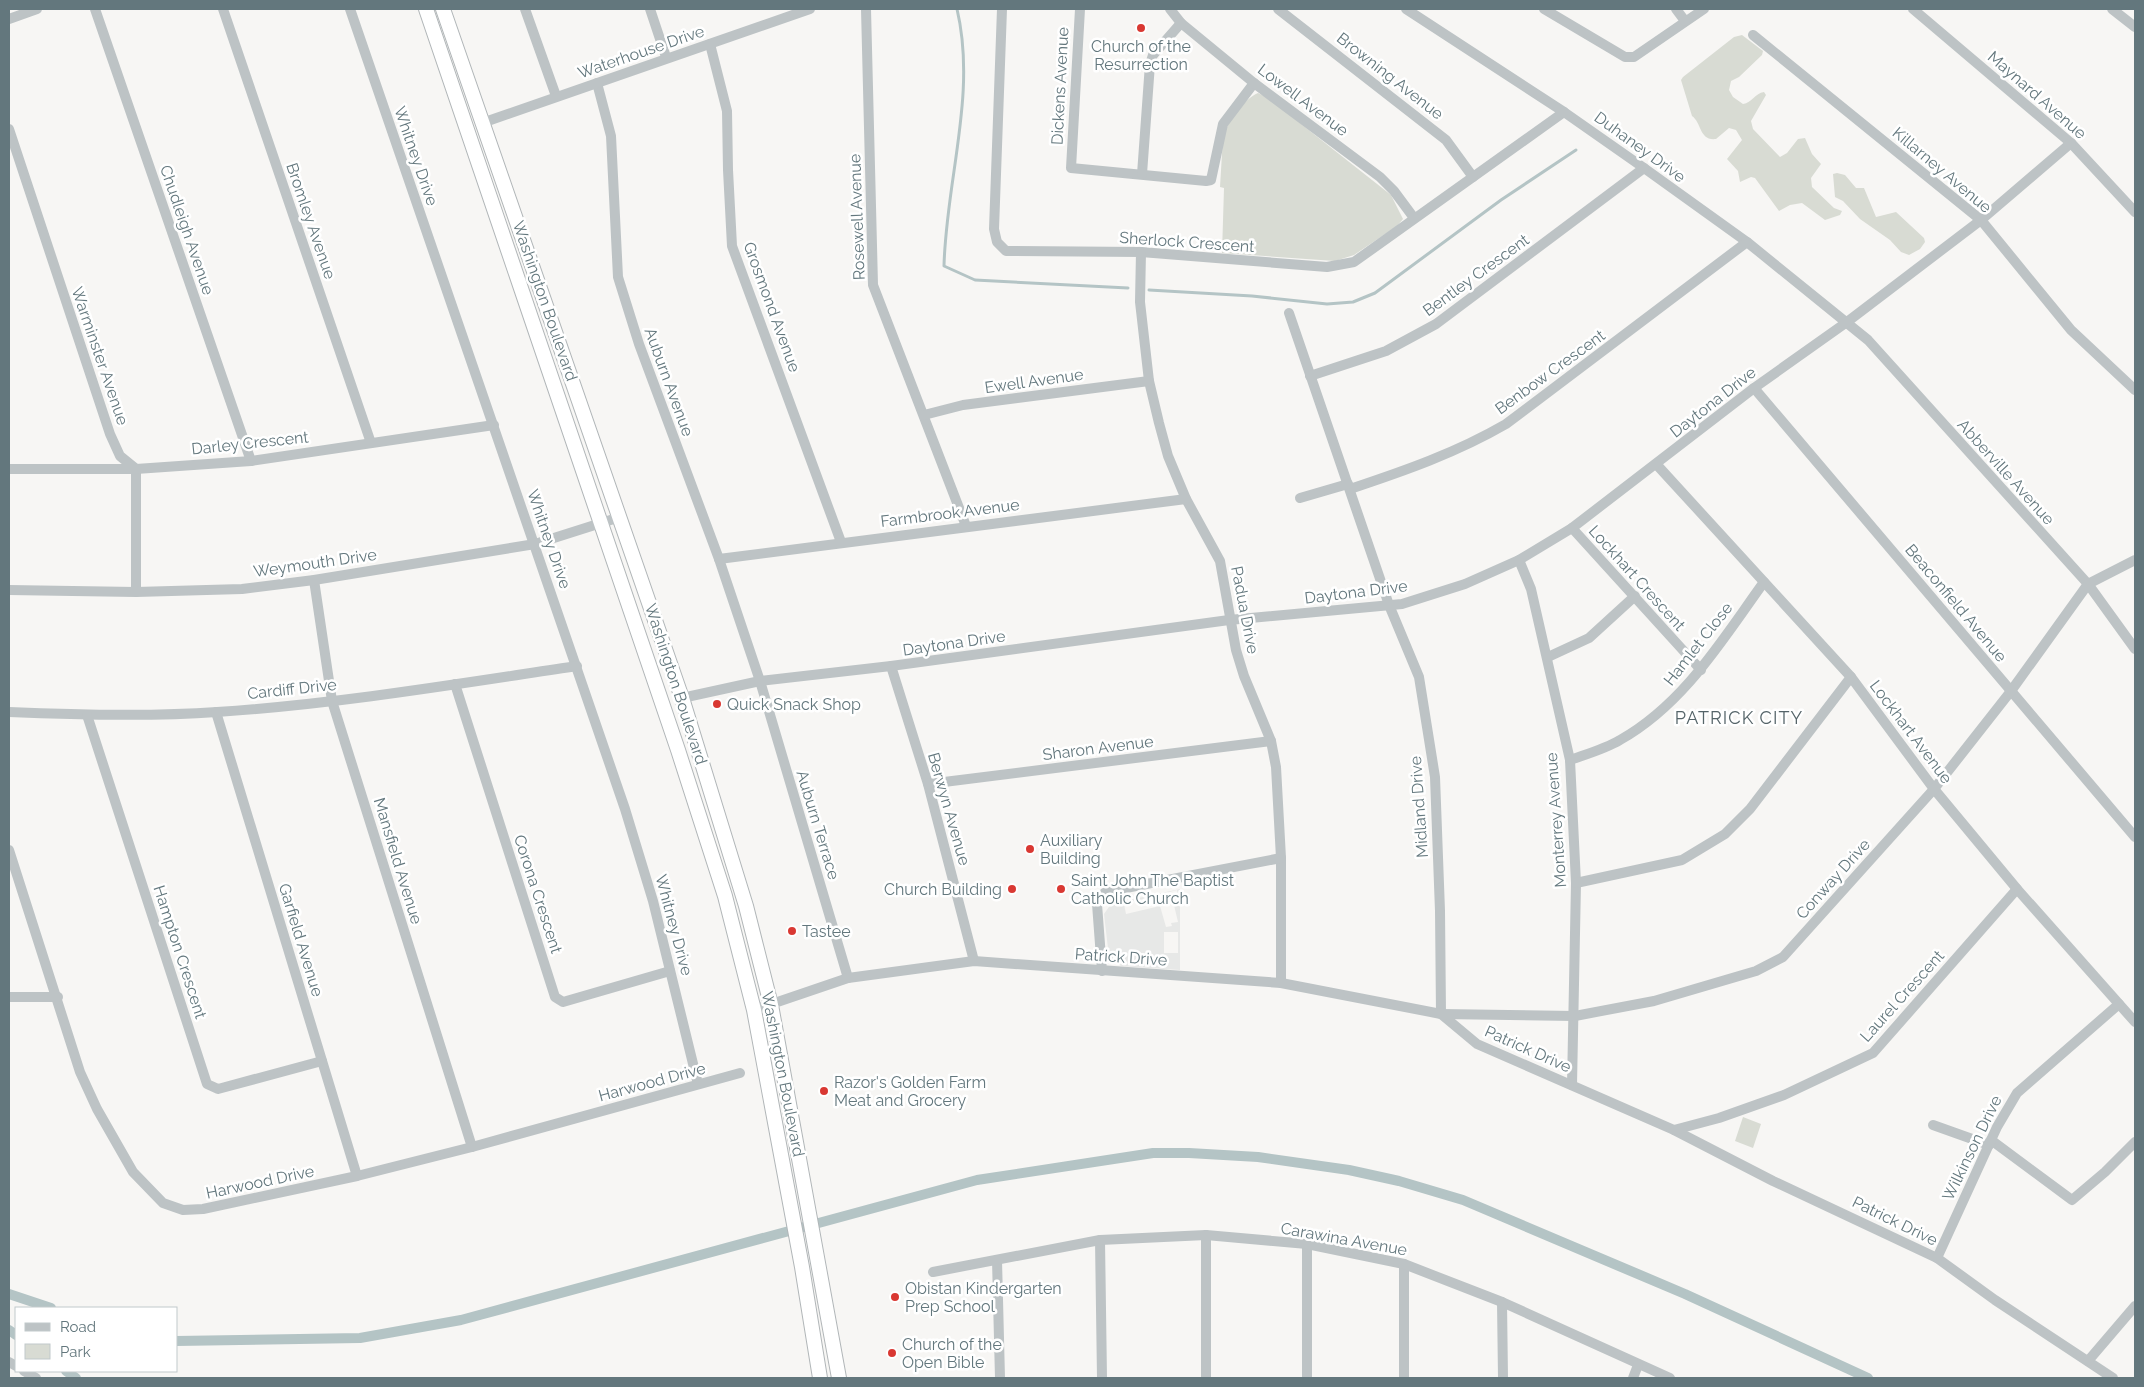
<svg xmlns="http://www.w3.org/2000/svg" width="2144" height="1387" font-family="Raleway,sans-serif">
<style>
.built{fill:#e7e8e7;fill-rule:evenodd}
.green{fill:#d8dbd3}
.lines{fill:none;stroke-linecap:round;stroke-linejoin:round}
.stream{stroke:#b4c4c5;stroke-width:3}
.canal{stroke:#b4c4c5;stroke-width:10}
.highway-casing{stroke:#b1b6b8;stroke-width:16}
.minor{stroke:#bdc3c5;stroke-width:10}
.highway{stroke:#fff;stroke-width:14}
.poi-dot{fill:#d93832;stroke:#fff;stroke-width:2}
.labels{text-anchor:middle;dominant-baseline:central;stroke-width:5;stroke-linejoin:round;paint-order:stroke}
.poi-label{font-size:16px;fill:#63777d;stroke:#fff;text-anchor:start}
.street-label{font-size:16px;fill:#63777d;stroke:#fff}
.neighbourhood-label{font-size:18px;letter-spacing:1px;fill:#556469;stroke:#fff}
</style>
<rect width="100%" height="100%" fill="#f7f6f4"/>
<path class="built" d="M 1180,889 L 1180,970 L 1121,966 L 1109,957 L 1104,914 L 1111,904 ZM 1177,890 L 1179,899 L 1173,901 L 1178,922 L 1171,923 L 1172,926 L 1166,927 L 1160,906 L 1126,914 L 1124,904 ZM 1164,932 L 1178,932 L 1178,953 L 1164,953 Z"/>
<g class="green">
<path d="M 1742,35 L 1763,51 L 1762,55 L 1739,77 L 1731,81 L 1729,90 L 1733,97 L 1743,104 C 1752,103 1755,93 1764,92 L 1766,95 L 1751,121 L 1753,129 L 1780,157 L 1787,153 L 1798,139 L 1805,138 L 1812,154 L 1821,164 L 1811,178 L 1812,187 L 1834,208 L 1842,211 L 1840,215 L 1825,220 L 1802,203 L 1790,205 L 1779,211 L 1755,178 L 1751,177 L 1740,182 L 1738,171 L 1727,159 L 1742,140 L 1736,130 L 1729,128 L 1716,139 C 1699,141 1702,123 1692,116 L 1681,80 L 1683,77 L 1734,37 Z"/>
<path d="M 1258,93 L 1268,98 L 1391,195 L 1403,219 L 1397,226 L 1354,255 L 1335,261 L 1222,253 L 1224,188 L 1220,187 L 1223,137 C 1227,122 1244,99 1258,93 Z"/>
<path d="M 1837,173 L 1845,175 L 1856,188 L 1864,188 L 1876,217 L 1896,212 L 1924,238 L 1925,242 L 1920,249 L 1909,255 L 1901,252 L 1890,240 L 1860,219 L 1843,201 L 1835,197 L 1833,174 Z"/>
<path d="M 1743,1117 L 1761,1124 L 1753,1148 L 1735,1141 Z"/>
</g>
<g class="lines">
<g class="stream">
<path d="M 957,9 C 977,94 946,180 944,266 L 975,280 L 1128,288"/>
<path d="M 1149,290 L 1252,296 L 1327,304 L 1353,302 L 1375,293 L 1501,200 L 1576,150"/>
</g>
<g class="canal">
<path d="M 9,1294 L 51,1308"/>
<path d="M 9,1330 L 16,1335"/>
<path d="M 176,1341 L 360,1338 L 461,1320 L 977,1180 L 1153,1153 L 1189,1153 L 1258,1157 L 1349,1170 L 1399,1181 L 1463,1200 L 1685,1294 L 1868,1378"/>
<path d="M 66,1371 L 76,1378"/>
</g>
<g class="highway-casing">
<g id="highway">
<path d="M 426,9 L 678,750 L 725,896 L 754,1010 L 802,1267 L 820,1378"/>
<path d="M 443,9 L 682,698 L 746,906 L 771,1005 L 839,1378"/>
</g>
</g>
<g class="minor">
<path d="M 95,9 L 251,461"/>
<path d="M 223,9 L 371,443"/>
<path d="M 350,9 L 625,809 L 653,901 L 698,1084"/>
<path d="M 525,9 L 556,96"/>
<path d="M 650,9 L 666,57"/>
<path d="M 866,9 L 873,285 L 966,526"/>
<path d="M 1002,9 L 994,229 L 997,242 L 1006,251 L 1141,252 L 1327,267 L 1354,262 L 1564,112"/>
<path d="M 1080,9 L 1071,168 L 1206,181 L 1211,180 L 1223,124 L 1254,83"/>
<path d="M 1170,9 L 1181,23 L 1254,83 L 1380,177 L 1394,191 L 1414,218"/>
<path d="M 1278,9 L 1446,140 L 1473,177"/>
<path d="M 1406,9 L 1564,112 L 1644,168 L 1747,242 L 1868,340 L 2088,584 L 2135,649"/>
<path d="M 1544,9 L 1625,57 L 1634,57 L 1704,9"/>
<path d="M 1676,9 L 1685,21"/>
<path d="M 1913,9 L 2071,143 L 2135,212"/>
<path d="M 2112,9 L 2135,27"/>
<path d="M 9,19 L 37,9"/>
<path d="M 1753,35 L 1981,220 L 2071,330 L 2135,390"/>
<path d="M 710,44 L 727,111 L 728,170 L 732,246 L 841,542"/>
<path d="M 597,83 L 611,136 L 618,277 L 639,344 L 719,559 L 760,681 L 848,978"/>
<path d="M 482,123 L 810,9"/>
<path d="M 9,129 L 110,434 L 120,456 L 136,469 L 136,592"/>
<path d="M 1142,174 L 1150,64 L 1153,55 L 1181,23"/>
<path d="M 1141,252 L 1140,302 L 1149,381 L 1159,423 L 1168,456 L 1186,499 L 1220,561 L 1236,650 L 1244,676 L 1271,741 L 1276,767 L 1281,858 L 1281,983"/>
<path d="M 1289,313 L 1389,605 L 1419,677 L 1435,777 L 1440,911 L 1441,1014"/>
<path d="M 1310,376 L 1386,351 L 1436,324 L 1644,168"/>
<path d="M 1754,388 L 2135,837"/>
<path d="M 924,415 L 963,405 L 1149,381"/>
<path d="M 1657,465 L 1851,677 L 1934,789 L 2017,889 L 2135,1022"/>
<path d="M 9,469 L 136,469 L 251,461 L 494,425"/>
<path d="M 1350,489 C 1404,471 1456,453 1506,424 L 1747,242"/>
<path d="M 1300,498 L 1348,484"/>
<path d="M 1572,528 L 1701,670"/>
<path d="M 719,559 L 1186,499"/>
<path d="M 1519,560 L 1531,589 L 1570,760 L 1576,883 L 1572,1085"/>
<path d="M 314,580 L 332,701 L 472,1147"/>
<path d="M 9,590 L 136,592 L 242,589 L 314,580 L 535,544 L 620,517"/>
<path d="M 1548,657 L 1589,638 L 1635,596"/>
<path d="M 891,666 L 928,784 L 974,961"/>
<path d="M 455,684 L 555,997 L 563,1002 L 670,971"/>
<path d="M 682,698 L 760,681 L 891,666 L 1229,620 L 1402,604 L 1465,584 L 1519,560 L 1572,528 L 1754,388 L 1847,322 L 1981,220 L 2071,143"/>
<path d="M 9,712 C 78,715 148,717 217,712 C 337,704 457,684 577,666"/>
<path d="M 216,712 L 357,1176"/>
<path d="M 87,715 L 207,1084 L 218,1089 L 322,1061"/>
<path d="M 1570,760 C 1587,754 1605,749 1620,740 C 1684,704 1722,640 1764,582"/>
<path d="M 928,784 L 1271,741"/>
<path d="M 9,850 L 80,1072 L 97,1109 L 133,1172 L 163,1203 L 183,1210 L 203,1209 L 357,1176 L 472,1147 L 740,1073"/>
<path d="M 1576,883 L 1682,860 L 1725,834 L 1750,809 L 1851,677"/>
<path d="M 1102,971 L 1097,904 L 1105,892 L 1281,858"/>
<path d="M 9,997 L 58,997"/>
<path d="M 754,1010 L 848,978 L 974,961 L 1281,983 L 1441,1014 L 1477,1044 L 1674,1130 L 1773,1181 L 1937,1258 L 1995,1300 L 2113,1378"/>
<path d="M 1441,1014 L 1575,1016 L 1654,1001 L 1756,971 L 1783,957 L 1934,789 L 2011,691 L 2088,584 L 2135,560"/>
<path d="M 1933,1125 L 1989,1145"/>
<path d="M 1674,1130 L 1719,1118 L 1784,1095 L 1873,1053 L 2017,889"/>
<path d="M 1991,1140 L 2072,1200 L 2105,1172 L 2135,1142"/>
<path d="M 1206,1235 L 1206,1378"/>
<path d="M 1100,1240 L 1102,1378"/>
<path d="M 1307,1244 L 1307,1378"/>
<path d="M 1937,1258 L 1997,1127 L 2017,1093 L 2119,1004"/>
<path d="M 997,1260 L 1000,1378"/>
<path d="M 1404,1264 L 1404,1378"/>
<path d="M 933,1272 L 1100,1240 L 1206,1235 L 1307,1244 L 1404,1264 L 1502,1302 L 1670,1378"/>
<path d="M 1502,1302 L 1503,1378"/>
<path d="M 2088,1361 L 2135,1306"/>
<path d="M 9,1362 L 16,1366"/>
<path d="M 24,1371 L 36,1378"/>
<path d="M 1633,1378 L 1638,1365"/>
</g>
<use href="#highway" class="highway"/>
</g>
<g class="poi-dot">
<circle cx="1141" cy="28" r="5"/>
<circle cx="717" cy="704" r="5"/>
<circle cx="1030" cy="849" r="5"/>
<circle cx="1012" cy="889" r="5"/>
<circle cx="1061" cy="889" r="5"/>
<circle cx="792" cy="931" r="5"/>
<circle cx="824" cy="1091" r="5"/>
<circle cx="895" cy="1297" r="5"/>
<circle cx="892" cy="1353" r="5"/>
</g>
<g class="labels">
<g class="poi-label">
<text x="1141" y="46" text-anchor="middle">Church of the<tspan x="1141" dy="18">Resurrection</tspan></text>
<text x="727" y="704">Quick Snack Shop</text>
<text x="1040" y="840">Auxiliary<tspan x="1040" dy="18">Building</tspan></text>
<text x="1071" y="880">Saint John The Baptist<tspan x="1071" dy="18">Catholic Church</tspan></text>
<text x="1002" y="889" text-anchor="end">Church Building</text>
<text x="802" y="931">Tastee</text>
<text x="834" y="1082">Razor's Golden Farm<tspan x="834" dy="18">Meat and Grocery</tspan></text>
<text x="905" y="1288">Obistan Kindergarten<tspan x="905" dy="18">Prep School</tspan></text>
<text x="902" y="1344">Church of the<tspan x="902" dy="18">Open Bible</tspan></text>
</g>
<g class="street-label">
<text transform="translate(641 52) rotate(-19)">Waterhouse Drive</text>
<text transform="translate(1390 76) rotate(38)">Browning Avenue</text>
<text transform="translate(1060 86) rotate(-87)">Dickens Avenue</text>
<text transform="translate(2037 95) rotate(41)">Maynard Avenue</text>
<text transform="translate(1303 100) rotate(37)">Lowell Avenue</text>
<text transform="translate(1640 147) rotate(36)">Duhaney Drive</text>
<text transform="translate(416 156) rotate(71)">Whitney Drive</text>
<text transform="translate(1942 170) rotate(40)">Killarney Avenue</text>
<text transform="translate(857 217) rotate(-92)">Rosewell Avenue</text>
<text transform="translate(311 221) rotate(71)">Bromley Avenue</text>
<text transform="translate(187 230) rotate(71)">Chudleigh Avenue</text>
<text transform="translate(1187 242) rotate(4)">Sherlock Crescent</text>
<text transform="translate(1476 275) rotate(-36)">Bentley Crescent</text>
<text transform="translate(545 301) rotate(71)">Washington Boulevard</text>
<text transform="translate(772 307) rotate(70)">Grosmond Avenue</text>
<text transform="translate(100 356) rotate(71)">Warminster Avenue</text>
<text transform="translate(1550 372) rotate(-36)">Benbow Crescent</text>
<text transform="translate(1034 381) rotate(-8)">Ewell Avenue</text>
<text transform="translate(669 382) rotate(70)">Auburn Avenue</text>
<text transform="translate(1713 402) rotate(-38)">Daytona Drive</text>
<text transform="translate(250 443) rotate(-6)">Darley Crescent</text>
<text transform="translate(2006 472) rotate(48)">Abberville Avenue</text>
<text transform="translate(950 513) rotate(-7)">Farmbrook Avenue</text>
<text transform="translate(549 539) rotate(71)">Whitney Drive</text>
<text transform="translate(315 563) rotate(-8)">Weymouth Drive</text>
<text transform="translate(1637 578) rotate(48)">Lockhart Crescent</text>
<text transform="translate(1356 592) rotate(-7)">Daytona Drive</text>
<text transform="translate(1956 603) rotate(50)">Beaconfield Avenue</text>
<text transform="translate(1245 610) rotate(79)">Padua Drive</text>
<text transform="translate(954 643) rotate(-8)">Daytona Drive</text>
<text transform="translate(1698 644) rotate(-52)">Hamlet Close</text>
<text transform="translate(676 684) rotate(72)">Washington Boulevard</text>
<text transform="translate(292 689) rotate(-6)">Cardiff Drive</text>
<text transform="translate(1911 732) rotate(53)">Lockhart Avenue</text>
<text transform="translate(1098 748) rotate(-7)">Sharon Avenue</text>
<text transform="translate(1419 807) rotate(-94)">Midland Drive</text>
<text transform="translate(949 809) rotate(74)">Berwyn Avenue</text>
<text transform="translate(1556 820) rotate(-94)">Monterrey Avenue</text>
<text transform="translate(818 825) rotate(73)">Auburn Terrace</text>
<text transform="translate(398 861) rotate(73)">Mansfield Avenue</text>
<text transform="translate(1833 879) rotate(-48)">Conway Drive</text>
<text transform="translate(538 894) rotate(72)">Corona Crescent</text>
<text transform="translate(674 925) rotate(75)">Whitney Drive</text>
<text transform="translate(301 940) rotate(73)">Garfield Avenue</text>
<text transform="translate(180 952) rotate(72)">Hampton Crescent</text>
<text transform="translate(1121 957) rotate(4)">Patrick Drive</text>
<text transform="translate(1902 996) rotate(-48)">Laurel Crescent</text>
<text transform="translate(1528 1049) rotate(24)">Patrick Drive</text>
<text transform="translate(783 1074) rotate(79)">Washington Boulevard</text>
<text transform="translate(652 1082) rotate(-15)">Harwood Drive</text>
<text transform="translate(1972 1148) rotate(-64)">Wilkinson Drive</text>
<text transform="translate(260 1182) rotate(-12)">Harwood Drive</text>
<text transform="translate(1895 1221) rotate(26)">Patrick Drive</text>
<text transform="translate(1344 1239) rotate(10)">Carawina Avenue</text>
</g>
<g class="neighbourhood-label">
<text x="1739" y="717">PATRICK CITY</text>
</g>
</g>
<rect width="2144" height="1387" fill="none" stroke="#63777d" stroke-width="20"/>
<rect x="15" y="1307" width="162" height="65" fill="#ffffff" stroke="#c1c9cb"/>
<rect x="25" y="1323" width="25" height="8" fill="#bdc3c5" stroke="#c1c9cb"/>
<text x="60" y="1332" font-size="15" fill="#63777d">Road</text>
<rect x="25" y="1344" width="25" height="15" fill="#d8dbd3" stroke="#c1c9cb"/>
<text x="60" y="1357" font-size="15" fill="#63777d">Park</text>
</svg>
